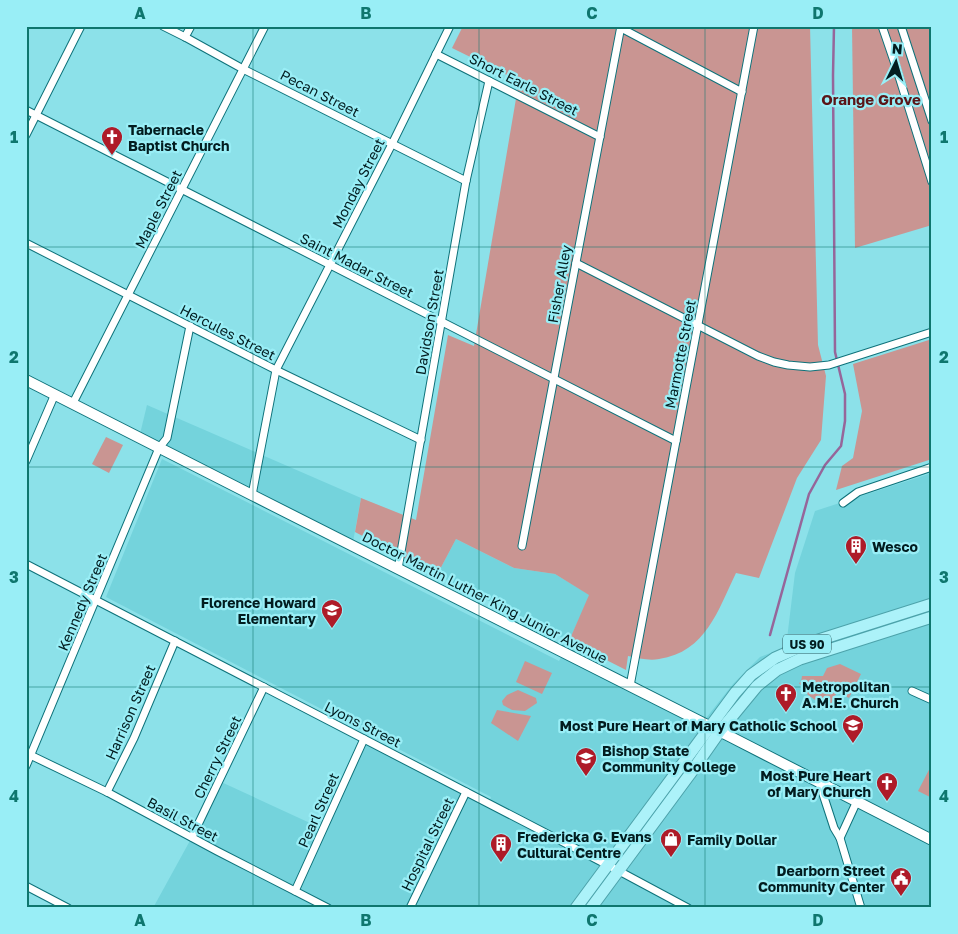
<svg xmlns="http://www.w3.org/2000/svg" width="958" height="934" font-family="'Golos Text',sans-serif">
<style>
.built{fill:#74d3dc}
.green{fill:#c99592}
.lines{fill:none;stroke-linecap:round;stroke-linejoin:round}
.stream{stroke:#96669a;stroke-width:2.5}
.street-casing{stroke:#0e727a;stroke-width:9}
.secondary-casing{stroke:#0e727a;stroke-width:12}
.primary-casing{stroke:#4ca2aa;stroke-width:13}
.street{stroke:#fff;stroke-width:7}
.secondary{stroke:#fff;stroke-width:10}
.primary{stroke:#acf2f9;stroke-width:11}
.grid{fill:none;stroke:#0f766e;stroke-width:1;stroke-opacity:0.55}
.labels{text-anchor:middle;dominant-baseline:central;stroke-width:4.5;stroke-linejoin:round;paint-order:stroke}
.shield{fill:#99eef6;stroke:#2f5b60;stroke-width:1}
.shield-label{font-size:12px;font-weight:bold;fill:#021c1f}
.street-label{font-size:14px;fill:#021c1f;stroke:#99eef6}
.poi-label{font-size:14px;font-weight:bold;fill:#021c1f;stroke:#99eef6;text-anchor:start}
.neighbourhood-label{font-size:15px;font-weight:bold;fill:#5a1517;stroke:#99eef6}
.neatline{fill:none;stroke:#0f766e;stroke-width:2}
.grid-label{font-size:16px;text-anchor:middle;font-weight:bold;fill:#0f766e}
</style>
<rect width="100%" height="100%" fill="#8ce1e9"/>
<g class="built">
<path d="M 147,405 L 361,498 L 353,542 L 140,434 Z"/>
<path d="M 162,459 L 559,661 L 564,652 L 703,722 L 733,684 L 760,657 L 786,647 L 795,573 L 815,511 L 932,473 L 932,908 L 153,908 L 192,837 L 219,781 L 323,829 L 364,739 L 489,803 L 491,797 L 106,597 Z"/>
<path d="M 456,539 L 514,568 L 555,574 L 590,595 L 569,641 L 437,575 Z"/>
</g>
<g class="green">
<path d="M 463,26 L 810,26 L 818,345 L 826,376 L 821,440 L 797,478 L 759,578 L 736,573 C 718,610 706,652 659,659 C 649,661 638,658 628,656 L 626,670 L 569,641 L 589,595 L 555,574 L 514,568 L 456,539 L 437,575 L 355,532 L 361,498 L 416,520 L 448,335 L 474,346 L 519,81 L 452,48 Z"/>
<path d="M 852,26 L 932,26 L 932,225 L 855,248 Z"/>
<path d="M 932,339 L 932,459 L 836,490 L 842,466 L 853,458 L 862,411 L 853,364 Z"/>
<path d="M 106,437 L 123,445 L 109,473 L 92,464 Z"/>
<path d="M 525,661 L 552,673 L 542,694 L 516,682 Z"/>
<path d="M 840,664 L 861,674 L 849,698 L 837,692 L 828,710 L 820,707 L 821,704 L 808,695 L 799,683 L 801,682 L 802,676 L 823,676 L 827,668 Z"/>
<path d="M 518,690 L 536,698 L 537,703 L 525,711 L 512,710 L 503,705 L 502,701 L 507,695 Z"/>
<path d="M 497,710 L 531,716 L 518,741 L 491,723 Z"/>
<path d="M 932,764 L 932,798 L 918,791 Z"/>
</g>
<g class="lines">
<path class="stream" d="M 770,635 L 809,494 L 825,465 L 841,446 L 845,421 L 845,394 L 835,352 L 833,75 L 834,26"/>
<g class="street-casing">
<g id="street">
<path d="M 163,26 L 185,37 L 243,69 L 466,181"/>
<path d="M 882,26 L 896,67 L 932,182"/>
<path d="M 901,26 L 932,121"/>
<path d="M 621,28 L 742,92"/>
<path d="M 185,37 L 191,26"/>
<path d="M 436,54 L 600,137"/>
<path d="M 26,110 L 676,441"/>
<path d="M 26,135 L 81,26"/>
<path d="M 26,243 L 276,370 L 421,440"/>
<path d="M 576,263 L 758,356 L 774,362 L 788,365 L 810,367 L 829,365 L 932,332"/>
<path d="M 73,403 L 265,26"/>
<path d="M 26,461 L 55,394"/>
<path d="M 252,495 L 276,370 L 392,144 L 450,26"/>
<path d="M 843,503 L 858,492 L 932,467"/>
<path d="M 522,546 L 621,26"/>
<path d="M 26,564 L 619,871 L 688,908"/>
<path d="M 398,569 L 466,181 L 489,81"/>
<path d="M 630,686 L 754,26"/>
<path d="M 912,691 L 932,700"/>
<path d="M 26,753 L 107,792 L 217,851 L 328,908"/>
<path d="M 26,766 L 159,448 L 167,438 L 190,326"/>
<path d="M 819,782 L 834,828 L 840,838"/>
<path d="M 107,792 L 134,738 L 175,641"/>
<path d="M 857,801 L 840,838 L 861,908"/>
<path d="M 192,837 L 264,687"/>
<path d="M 26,886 L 68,908"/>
<path d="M 295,891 L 364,739"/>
<path d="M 410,908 L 466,792"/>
</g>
</g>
<g class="secondary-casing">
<path id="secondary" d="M 26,380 L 252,495 L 729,736 L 932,840"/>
</g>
<g class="primary-casing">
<g id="primary">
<path d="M 576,908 L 735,693 L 751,675 L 775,658 L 809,643 L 932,604"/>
<path d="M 591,908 L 690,774 L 720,731 L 757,686 L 777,670 L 800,659 L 932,617"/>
</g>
</g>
<use href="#street" class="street"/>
<use href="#secondary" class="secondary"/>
<use href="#primary" class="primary"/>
</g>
<path class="grid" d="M 253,26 L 253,908M 479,26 L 479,908M 705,26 L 705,908M 26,247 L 932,247M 26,467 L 932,467M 26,687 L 932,687"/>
<defs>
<g id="church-pin" transform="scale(1.125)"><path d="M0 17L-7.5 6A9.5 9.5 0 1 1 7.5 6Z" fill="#ae1b28" stroke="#99eef6"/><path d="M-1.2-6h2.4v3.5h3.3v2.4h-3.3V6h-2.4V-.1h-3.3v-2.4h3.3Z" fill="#fff"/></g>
<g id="building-pin" transform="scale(1.125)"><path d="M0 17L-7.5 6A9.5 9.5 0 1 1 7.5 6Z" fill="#ae1b28" stroke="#99eef6"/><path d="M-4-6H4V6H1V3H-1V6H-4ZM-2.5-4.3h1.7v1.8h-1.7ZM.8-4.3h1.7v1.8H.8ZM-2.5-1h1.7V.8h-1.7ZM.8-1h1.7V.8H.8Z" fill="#fff"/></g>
<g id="school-pin" transform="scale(1.125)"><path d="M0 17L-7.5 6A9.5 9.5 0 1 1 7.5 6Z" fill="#ae1b28" stroke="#99eef6"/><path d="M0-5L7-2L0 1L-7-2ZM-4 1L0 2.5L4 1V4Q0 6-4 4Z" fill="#fff"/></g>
<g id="university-pin" transform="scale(1.125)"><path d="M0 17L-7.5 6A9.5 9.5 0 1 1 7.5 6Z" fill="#ae1b28" stroke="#99eef6"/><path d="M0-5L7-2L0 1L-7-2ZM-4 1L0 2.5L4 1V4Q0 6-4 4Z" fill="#fff"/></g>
<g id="shop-pin" transform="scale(1.125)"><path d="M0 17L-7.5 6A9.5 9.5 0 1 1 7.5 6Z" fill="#ae1b28" stroke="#99eef6"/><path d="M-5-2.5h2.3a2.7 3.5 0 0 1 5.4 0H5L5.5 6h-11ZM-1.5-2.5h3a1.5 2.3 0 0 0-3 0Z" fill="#fff"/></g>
<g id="civic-pin" transform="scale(1.125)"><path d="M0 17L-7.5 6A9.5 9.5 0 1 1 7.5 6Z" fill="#ae1b28" stroke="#99eef6"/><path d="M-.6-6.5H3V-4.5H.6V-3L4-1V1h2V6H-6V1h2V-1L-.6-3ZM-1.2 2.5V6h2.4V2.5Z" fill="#fff"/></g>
</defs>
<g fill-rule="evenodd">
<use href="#church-pin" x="112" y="137"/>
<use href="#building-pin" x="856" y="546"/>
<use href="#school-pin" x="332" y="610"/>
<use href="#church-pin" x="786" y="694"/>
<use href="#school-pin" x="853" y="725"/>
<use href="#university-pin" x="586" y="758"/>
<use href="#church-pin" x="887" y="783"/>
<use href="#shop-pin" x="671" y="839"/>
<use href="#building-pin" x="501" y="844"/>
<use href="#civic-pin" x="901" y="878"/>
</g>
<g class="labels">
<rect class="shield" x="783" y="634.5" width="48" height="19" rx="4"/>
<g class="shield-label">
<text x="807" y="644">US 90</text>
</g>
<g class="street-label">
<text transform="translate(524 84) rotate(27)">Short Earle Street</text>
<text transform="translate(320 93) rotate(27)">Pecan Street</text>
<text transform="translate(358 183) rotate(-63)">Monday Street</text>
<text transform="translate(158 209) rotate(-63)">Maple Street</text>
<text transform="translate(357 265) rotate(27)">Saint Madar Street</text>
<text transform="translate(559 284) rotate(-80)">Fisher Alley</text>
<text transform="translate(429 322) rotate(-80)">Davidson Street</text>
<text transform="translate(228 332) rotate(27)">Hercules Street</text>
<text transform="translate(680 354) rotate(-79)">Marmotte Street</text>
<text transform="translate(485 597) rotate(27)">Doctor Martin Luther King Junior Avenue</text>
<text transform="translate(82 602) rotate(-67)">Kennedy Street</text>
<text transform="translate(130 712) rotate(-66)">Harrison Street</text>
<text transform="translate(363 724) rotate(27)">Lyons Street</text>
<text transform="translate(217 757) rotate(-64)">Cherry Street</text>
<text transform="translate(318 810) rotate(-66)">Pearl Street</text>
<text transform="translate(183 819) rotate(28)">Basil Street</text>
<text transform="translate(427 844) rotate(-64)">Hospital Street</text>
</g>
<g class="poi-label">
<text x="128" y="129">Tabernacle<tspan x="128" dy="16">Baptist Church</tspan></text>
<text x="872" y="546">Wesco</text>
<text x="316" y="602" text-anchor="end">Florence Howard<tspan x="316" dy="16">Elementary</tspan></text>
<text x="802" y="686">Metropolitan<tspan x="802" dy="16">A.M.E. Church</tspan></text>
<text x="837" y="725" text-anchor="end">Most Pure Heart of Mary Catholic School</text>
<text x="602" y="750">Bishop State<tspan x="602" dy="16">Community College</tspan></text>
<text x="871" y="775" text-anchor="end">Most Pure Heart<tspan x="871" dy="16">of Mary Church</tspan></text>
<text x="517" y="836">Fredericka G. Evans<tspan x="517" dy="16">Cultural Centre</tspan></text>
<text x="687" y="839">Family Dollar</text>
<text x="885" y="870" text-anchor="end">Dearborn Street<tspan x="885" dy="16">Community Center</tspan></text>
</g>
<g class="neighbourhood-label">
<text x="871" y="99">Orange Grove</text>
</g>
</g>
<rect width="958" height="934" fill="none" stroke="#99eef6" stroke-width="55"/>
<g transform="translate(896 62) rotate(5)" stroke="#99eef6" stroke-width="4" paint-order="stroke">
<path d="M0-4L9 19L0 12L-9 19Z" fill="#021c1f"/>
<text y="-8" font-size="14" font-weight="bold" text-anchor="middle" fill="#021c1f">N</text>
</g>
<rect x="28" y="28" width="902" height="878" class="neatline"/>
<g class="grid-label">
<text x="140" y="19">A</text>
<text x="366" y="19">B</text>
<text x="592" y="19">C</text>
<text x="818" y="19">D</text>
<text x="14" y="143">1</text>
<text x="944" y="143">1</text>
<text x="14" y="363">2</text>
<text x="944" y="363">2</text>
<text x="14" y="583">3</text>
<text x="944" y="583">3</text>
<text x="14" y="802">4</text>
<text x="944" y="802">4</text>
<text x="140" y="926">A</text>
<text x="366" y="926">B</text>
<text x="592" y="926">C</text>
<text x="818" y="926">D</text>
</g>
</svg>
